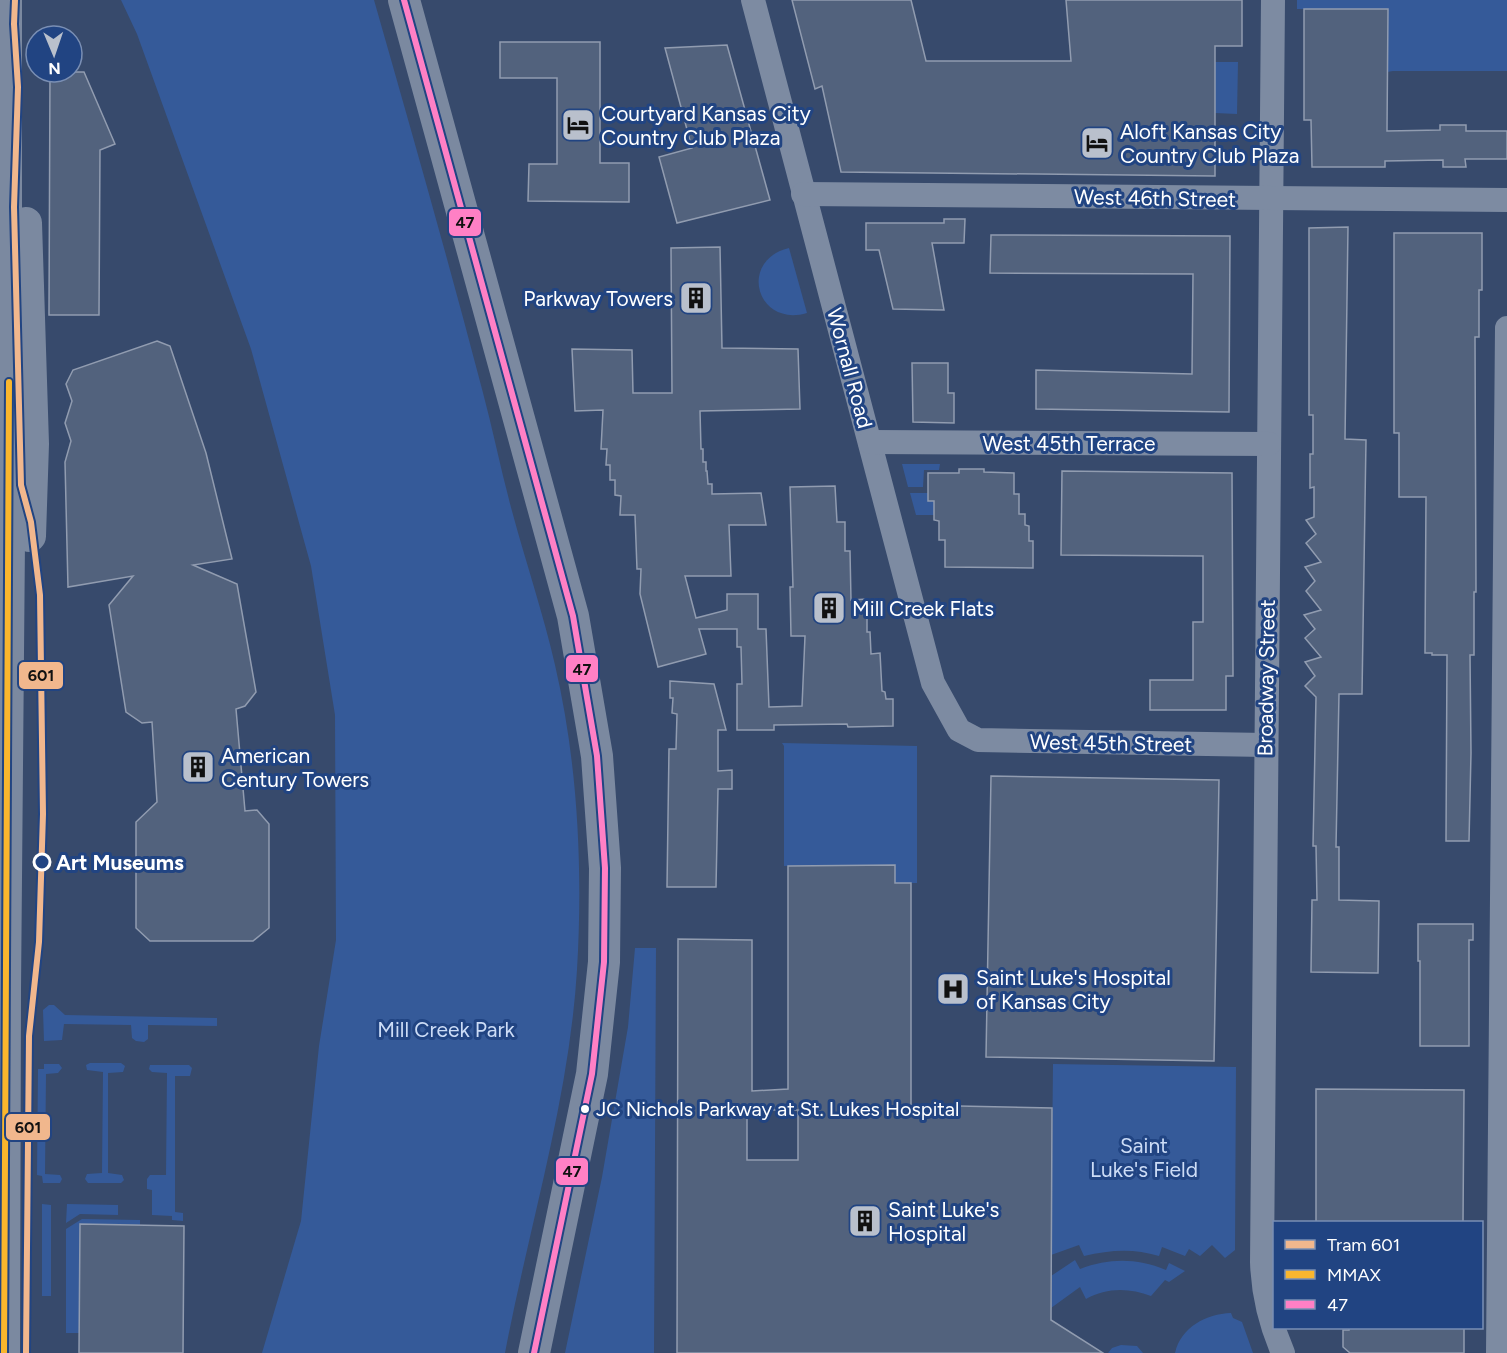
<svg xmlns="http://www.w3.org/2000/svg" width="1507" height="1353" font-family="Figtree,sans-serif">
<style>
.green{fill:#355a99}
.building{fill:#52627d;stroke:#919cb0;stroke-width:1.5;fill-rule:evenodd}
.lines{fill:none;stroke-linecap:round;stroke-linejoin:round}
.minor{stroke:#7d8ba2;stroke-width:24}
.major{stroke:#7b89a0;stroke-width:32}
.bus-1-casing{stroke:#214482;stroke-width:10}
.bus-2-casing{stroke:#214482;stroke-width:10}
.bus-1{stroke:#fab62d;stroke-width:6}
.bus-2{stroke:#ff80c5;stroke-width:6}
.tram-1-casing{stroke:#214482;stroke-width:10}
.tram-1{stroke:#f1b78d;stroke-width:6}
.stop-dot{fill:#214482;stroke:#fff;stroke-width:3}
.bus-dot{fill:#fff;stroke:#214482;stroke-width:2}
.labels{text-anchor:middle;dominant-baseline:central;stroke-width:6;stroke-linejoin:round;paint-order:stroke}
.bus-label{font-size:20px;fill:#fff;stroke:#214482;text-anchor:start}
.poi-label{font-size:21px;fill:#fff;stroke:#214482;text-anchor:start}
.street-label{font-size:21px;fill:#fff;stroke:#214482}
.stop-label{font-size:21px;font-weight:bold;fill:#fff;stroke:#214482;text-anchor:start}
.park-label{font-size:21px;fill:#ccdcf6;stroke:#214482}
.line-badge{stroke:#214482;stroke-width:2}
.pale-badge-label{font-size:16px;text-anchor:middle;font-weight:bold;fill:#111}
</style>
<rect width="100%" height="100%" fill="#374a6c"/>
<g class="green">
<path d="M 121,0 L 374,0 C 411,130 448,259 482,389 C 493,430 501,471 512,511 C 526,563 543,613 555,665 C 578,764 583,869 577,970 C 569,1100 529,1226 505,1353 L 262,1353 L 301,1221 L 319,1046 L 336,940 L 335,715 L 311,566 L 251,349 L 137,34 Z"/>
<path d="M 1297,0 L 1507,0 L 1507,71 L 1393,71 L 1387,72 L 1388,10 L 1297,9 Z"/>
<path d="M 1215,62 L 1238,62 L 1237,114 L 1215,113 Z"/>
<path d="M 789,248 L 807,313 C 756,328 738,260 789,248 Z"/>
<path d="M 902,464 L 940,464 L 939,470 L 924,470 L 923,487 L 908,487 Z"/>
<path d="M 910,493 L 928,493 L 928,501 L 934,501 L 934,515 L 916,515 Z"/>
<path d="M 782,743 L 917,746 L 917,883 L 895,883 L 895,865 L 784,866 L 784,746 Z"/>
<path d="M 635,948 L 656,948 L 654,1353 L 565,1353 L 602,1177 L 628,1027 Z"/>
<path d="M 49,1005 L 54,1005 L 65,1015 L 217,1018 L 217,1026 L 148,1025 L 148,1039 L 144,1042 L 136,1041 L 132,1038 L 131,1025 L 64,1024 L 62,1040 L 44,1041 L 43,1010 Z"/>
<path d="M 90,1063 L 121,1063 L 125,1066 L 123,1072 L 108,1073 L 108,1173 L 122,1175 L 124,1180 L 121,1183 L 88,1183 L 85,1179 L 87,1174 L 102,1173 L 103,1072 L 87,1070 L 86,1065 Z"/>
<path d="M 44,1064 L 59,1064 L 62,1068 L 58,1073 L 46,1074 L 45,1174 L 60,1175 L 62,1179 L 60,1183 L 43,1183 L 42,1176 L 37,1175 L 38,1069 L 44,1069 Z"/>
<path d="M 1053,1064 L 1236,1067 L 1235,1250 L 1225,1258 L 1212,1245 L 1200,1256 L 1189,1249 L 1185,1256 L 1162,1247 L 1159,1256 C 1133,1248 1110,1250 1084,1256 L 1079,1245 L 1051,1255 Z"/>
<path d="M 150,1065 L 189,1065 L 192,1068 L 190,1076 L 175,1076 L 175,1212 L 183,1213 L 183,1221 L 172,1220 L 172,1216 L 152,1215 L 152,1190 L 147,1189 L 147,1179 L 150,1175 L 166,1175 L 167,1073 L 152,1072 L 149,1069 Z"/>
<path d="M 42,1204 L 51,1205 L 51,1296 L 42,1296 Z"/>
<path d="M 67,1204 L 118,1205 L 118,1215 L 80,1214 L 66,1223 Z"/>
<path d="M 82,1219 L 140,1220 L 140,1225 L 80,1224 L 79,1333 L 66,1333 L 66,1229 Z"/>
<path d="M 1075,1260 L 1080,1269 C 1110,1258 1136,1258 1166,1270 L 1169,1263 L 1185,1271 L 1169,1282 L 1165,1280 L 1151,1296 C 1130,1288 1107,1287 1086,1299 L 1080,1287 L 1051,1308 L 1051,1276 Z"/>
<path d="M 1231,1313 L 1233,1318 L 1242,1322 L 1253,1353 L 1175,1353 C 1181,1327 1206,1314 1231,1313 Z"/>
<path d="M 1121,1345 L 1137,1346 L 1143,1353 L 1108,1353 L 1112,1348 Z"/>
</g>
<g class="building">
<path d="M 792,0 L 911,0 L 926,61 L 1071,61 L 1066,0 L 1242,0 L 1242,46 L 1215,46 L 1215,176 L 841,172 L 822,86 L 815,89 Z"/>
<path d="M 1304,9 L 1388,9 L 1387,131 L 1440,130 L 1440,125 L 1466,125 L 1466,131 L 1507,131 L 1507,159 L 1465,159 L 1466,167 L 1443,167 L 1443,160 L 1385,161 L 1385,167 L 1312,167 L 1311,120 L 1304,120 Z"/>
<path d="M 500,42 L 600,42 L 600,163 L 629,163 L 629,202 L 528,201 L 529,164 L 557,164 L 557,78 L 500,78 Z"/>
<path d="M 727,45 L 770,200 L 677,223 L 659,157 L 692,148 L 665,48 Z"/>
<path d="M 50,72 L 84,72 L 115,144 L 100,150 L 99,315 L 49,315 Z"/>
<path d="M 944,219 L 965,219 L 964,243 L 932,243 L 944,310 L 893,309 L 879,250 L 866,250 L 866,223 L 944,223 Z"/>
<path d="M 1348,227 L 1345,439 L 1366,440 L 1362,694 L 1339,694 L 1336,847 L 1339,847 L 1339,900 L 1379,901 L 1378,973 L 1311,972 L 1312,900 L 1317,900 L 1316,846 L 1313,846 L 1316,697 L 1305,686 L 1315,676 L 1305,662 L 1321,657 L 1305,638 L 1315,629 L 1304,615 L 1321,610 L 1306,591 L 1315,581 L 1305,567 L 1321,562 L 1306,543 L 1316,534 L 1306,520 L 1314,517 L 1314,487 L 1310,488 L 1310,454 L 1313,454 L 1313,415 L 1309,415 L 1309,228 Z"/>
<path d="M 1394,233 L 1482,233 L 1482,290 L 1479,290 L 1479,337 L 1475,337 L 1476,592 L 1474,592 L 1474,655 L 1470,655 L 1471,753 L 1469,841 L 1446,841 L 1447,655 L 1432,655 L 1432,653 L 1425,653 L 1426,497 L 1399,497 L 1399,433 L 1394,433 Z"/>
<path d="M 991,235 L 1230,236 L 1229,412 L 1036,409 L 1036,370 L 1192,374 L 1193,274 L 990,273 Z"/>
<path d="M 720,247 L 722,348 L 798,349 L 800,409 L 700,411 L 701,449 L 703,449 L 703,462 L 706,462 L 706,471 L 707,471 L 708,484 L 712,484 L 712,494 L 761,493 L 766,525 L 729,525 L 731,576 L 685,576 L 696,618 L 727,610 L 727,594 L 758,594 L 758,629 L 766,629 L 769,707 L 802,706 L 805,636 L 791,636 L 790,587 L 793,587 L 790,487 L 835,486 L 837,522 L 845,522 L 845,551 L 850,551 L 851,600 L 867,599 L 867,632 L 870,632 L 871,654 L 880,653 L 882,691 L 885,692 L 886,699 L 893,699 L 893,726 L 848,727 L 847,724 L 774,725 L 774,730 L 737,730 L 737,684 L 742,684 L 741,647 L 737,647 L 737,629 L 699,629 L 706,654 L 658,667 L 640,594 L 641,569 L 637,569 L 635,515 L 620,515 L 621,496 L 615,495 L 615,480 L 610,480 L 610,465 L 606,465 L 607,449 L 601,449 L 603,410 L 575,411 L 572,349 L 632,350 L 633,393 L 672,393 L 671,248 Z"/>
<path d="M 157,341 L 170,346 L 206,453 L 232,559 L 193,565 L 237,584 L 256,692 L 245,706 L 236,709 L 245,811 L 257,810 L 269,824 L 269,928 L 253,941 L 150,941 L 136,928 L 136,822 L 157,802 L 152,722 L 142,723 L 126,712 L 109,605 L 133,576 L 68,587 L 65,462 L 71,441 L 65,423 L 72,401 L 66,384 L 73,370 Z"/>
<path d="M 912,363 L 948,363 L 948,393 L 954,393 L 954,423 L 913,422 Z"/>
<path d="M 959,469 L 984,469 L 984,472 L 1014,473 L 1014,494 L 1019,494 L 1019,514 L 1025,514 L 1025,525 L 1029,526 L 1029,541 L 1033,541 L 1033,568 L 945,567 L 945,540 L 939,540 L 939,521 L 934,520 L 934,501 L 928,501 L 928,473 L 959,473 Z"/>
<path d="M 1062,471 L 1232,473 L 1233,676 L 1226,676 L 1226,710 L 1150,710 L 1150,680 L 1193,680 L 1193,622 L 1203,622 L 1203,556 L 1061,555 Z"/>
<path d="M 670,681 L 714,684 L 726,730 L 718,730 L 718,771 L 732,770 L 732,789 L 718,789 L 716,887 L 667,887 L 669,749 L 676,749 L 677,714 L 672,713 L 673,698 L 670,698 Z"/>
<path d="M 991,776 L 1219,780 L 1214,1061 L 986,1057 Z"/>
<path d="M 895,865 L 895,883 L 911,883 L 911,1105 L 1052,1108 L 1051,1320 L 1103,1353 L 677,1353 L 678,939 L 752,940 L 752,1091 L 788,1089 L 788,866 ZM 760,1110 L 798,1110 L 798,1160 L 747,1160 L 747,1114 L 760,1114 Z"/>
<path d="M 1418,924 L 1473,924 L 1473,940 L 1469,940 L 1469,1046 L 1420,1046 L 1420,961 L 1418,961 Z"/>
<path d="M 1316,1089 L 1464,1090 L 1463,1222 L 1316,1222 Z"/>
<path d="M 80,1224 L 184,1226 L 183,1353 L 79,1353 Z"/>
<path d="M 1349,1328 L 1464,1328 L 1464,1353 L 1350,1353 L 1343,1347 L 1343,1330 L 1349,1330 Z"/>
</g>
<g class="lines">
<g class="minor">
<path d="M 753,0 L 933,683 L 959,730 L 978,740 L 1266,745"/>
<path d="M 1273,0 L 1262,1262 C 1263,1295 1270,1323 1283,1353"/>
<path d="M 803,194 L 1507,200"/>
<path d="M 870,442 L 1269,444"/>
<path d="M 1498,1353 L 1507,328"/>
</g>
<g class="major">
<path d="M 404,0 L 573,616 L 597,756 L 605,868 L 604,962 L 592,1074 L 534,1353"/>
<path d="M 26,223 L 33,444 L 30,536"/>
<path d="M 4,1353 L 5,991 L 10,428 L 6,287 L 6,0"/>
</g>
<g class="bus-1-casing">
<path id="bus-1" d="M 4,1353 L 9,382"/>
</g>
<g class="bus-2-casing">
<path id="bus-2" d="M 404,0 L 573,616 L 597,756 L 605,868 L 604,962 L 592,1074 L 534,1353"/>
</g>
<use href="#bus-1" class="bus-1"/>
<use href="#bus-2" class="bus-2"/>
<g class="tram-1-casing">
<path id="tram-1" d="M 15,0 L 14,24 L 18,87 L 14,207 L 21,485 L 31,522 L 40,595 L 43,814 L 39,942 L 29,1036 L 26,1353"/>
</g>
<use href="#tram-1" class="tram-1"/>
</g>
<defs>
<g id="hotel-square" transform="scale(1.725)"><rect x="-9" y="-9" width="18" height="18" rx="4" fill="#b9c0cc" stroke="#214482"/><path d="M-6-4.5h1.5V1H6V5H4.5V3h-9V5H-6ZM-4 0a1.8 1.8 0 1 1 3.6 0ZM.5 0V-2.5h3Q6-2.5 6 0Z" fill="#111"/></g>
<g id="building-square" transform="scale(1.725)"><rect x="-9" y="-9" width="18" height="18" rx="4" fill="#b9c0cc" stroke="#214482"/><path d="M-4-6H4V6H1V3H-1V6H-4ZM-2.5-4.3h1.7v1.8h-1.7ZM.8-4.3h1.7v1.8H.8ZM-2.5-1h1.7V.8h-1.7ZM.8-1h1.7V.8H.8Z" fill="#111"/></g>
<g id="hospital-square" transform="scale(1.725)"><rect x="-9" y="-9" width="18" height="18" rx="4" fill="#b9c0cc" stroke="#214482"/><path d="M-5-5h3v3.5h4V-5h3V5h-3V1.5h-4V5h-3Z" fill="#111"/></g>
</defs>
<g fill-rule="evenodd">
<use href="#hotel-square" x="578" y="125"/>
<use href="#hotel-square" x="1097" y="143"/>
<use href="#building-square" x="696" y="298"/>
<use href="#building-square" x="829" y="608"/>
<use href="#building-square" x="198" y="767"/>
<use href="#hospital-square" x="953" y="989"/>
<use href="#building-square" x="865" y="1221"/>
</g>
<circle class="stop-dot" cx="42" cy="862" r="8"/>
<circle class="bus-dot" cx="585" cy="1109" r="5"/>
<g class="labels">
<g class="bus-label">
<text x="596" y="1109">JC Nichols Parkway at St. Lukes Hospital</text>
</g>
<g class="poi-label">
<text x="601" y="113">Courtyard Kansas City<tspan x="601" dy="24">Country Club Plaza</tspan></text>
<text x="1120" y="131">Aloft Kansas City<tspan x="1120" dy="24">Country Club Plaza</tspan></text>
<text x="673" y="298" text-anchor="end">Parkway Towers</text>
<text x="852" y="608">Mill Creek Flats</text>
<text x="221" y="755">American<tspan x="221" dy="24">Century Towers</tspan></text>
<text x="976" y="977">Saint Luke's Hospital<tspan x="976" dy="24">of Kansas City</tspan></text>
<text x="888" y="1209">Saint Luke's<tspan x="888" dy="24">Hospital</tspan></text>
</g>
<g class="street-label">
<text transform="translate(1155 198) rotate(1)">West 46th Street</text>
<text transform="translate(850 368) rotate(75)">Wornall Road</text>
<text x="1069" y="443">West 45th Terrace</text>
<text transform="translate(1266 678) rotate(-89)">Broadway Street</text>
<text transform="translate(1111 743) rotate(1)">West 45th Street</text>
</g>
<g class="stop-label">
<text x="56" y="862">Art Museums</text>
</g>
<g class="park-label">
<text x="446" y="1029">Mill Creek Park</text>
<text x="1144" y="1145">Saint<tspan x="1144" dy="24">Luke's Field</tspan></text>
</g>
</g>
<g class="line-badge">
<rect x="448" y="208" width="34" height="29" rx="6" fill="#ff80c5"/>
<rect x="565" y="654" width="34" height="29" rx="6" fill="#ff80c5"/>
<rect x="18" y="661" width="46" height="29" rx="6" fill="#f1b78d"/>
<rect x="5" y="1113" width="46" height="28" rx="6" fill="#f1b78d"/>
<rect x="555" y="1157" width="34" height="29" rx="6" fill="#ff80c5"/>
</g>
<g class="pale-badge-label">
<text x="465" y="228">47</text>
<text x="582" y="675">47</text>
<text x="41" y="681">601</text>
<text x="28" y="1133">601</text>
<text x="572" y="1177">47</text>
</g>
<rect x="1273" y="1221" width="210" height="108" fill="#214482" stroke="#7a8fb4" stroke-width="1.5"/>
<rect x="1285" y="1240" width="30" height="9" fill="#f1b78d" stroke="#7a8fb4" stroke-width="1.5"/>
<text x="1327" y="1251" font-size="18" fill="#ffffff">Tram 601</text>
<rect x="1285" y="1270" width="30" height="9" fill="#fab62d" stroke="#7a8fb4" stroke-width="1.5"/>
<text x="1327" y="1281" font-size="18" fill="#ffffff">MMAX</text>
<rect x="1285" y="1300" width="30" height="9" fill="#ff80c5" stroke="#7a8fb4" stroke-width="1.5"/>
<text x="1327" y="1311" font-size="18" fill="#ffffff">47</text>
<g transform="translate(54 54) rotate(178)"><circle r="28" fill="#214482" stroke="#7a8fb4" stroke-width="1.5"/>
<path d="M0-4.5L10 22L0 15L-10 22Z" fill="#b9c0cc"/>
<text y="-9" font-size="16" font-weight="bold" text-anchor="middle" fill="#ffffff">N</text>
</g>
</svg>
